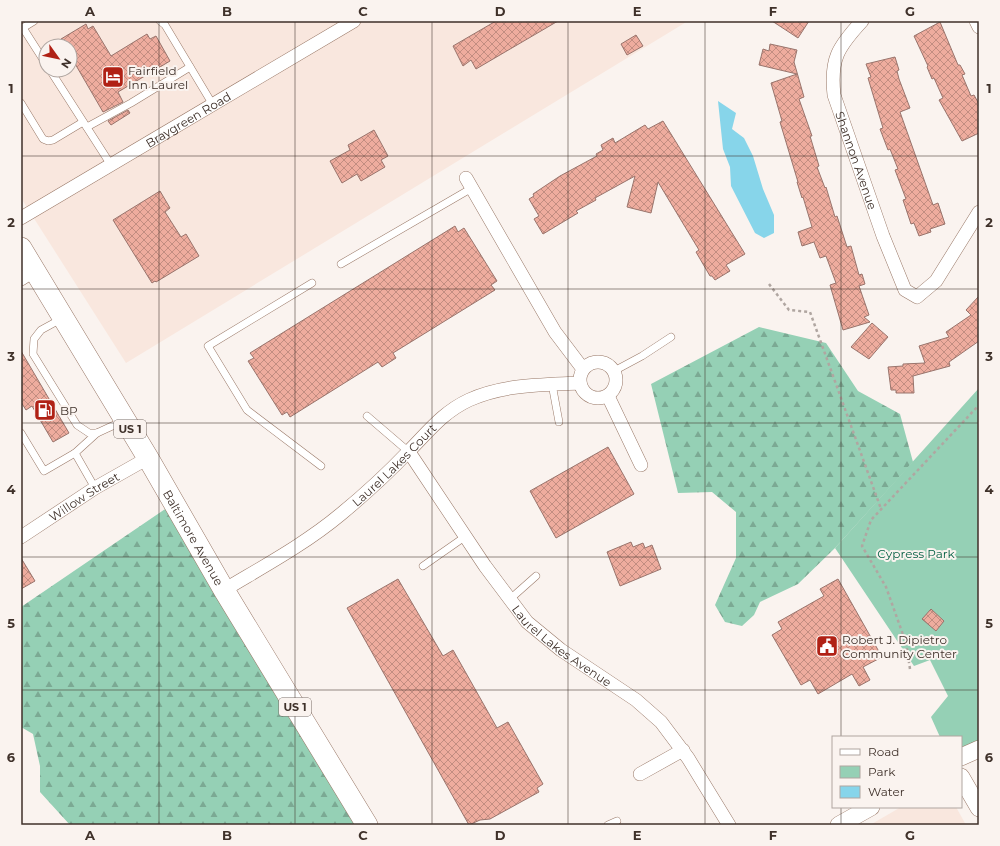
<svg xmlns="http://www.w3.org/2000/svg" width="1000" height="846" font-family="Montserrat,sans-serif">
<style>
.built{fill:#f9e7de;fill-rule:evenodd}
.forest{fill:url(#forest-firs)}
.park{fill:#95d0b5}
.water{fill:#87d5ea}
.building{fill:url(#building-cross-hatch);stroke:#99746c}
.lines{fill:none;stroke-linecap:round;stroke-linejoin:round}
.service-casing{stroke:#997867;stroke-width:8}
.minor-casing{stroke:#997867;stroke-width:14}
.tertiary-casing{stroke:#997867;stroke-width:18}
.primary-casing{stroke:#997867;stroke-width:22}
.path{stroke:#b0a6a1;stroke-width:2.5;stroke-dasharray:3 3;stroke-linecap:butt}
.service{stroke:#fff;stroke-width:7}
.minor{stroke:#fff;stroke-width:13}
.tertiary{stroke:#fff;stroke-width:17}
.primary{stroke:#fff;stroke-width:21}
.grid{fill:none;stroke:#3f312a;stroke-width:1;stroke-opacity:0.55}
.labels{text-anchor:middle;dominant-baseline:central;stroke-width:4;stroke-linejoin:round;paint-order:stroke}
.shield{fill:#faf3ef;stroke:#776b65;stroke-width:1}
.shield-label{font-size:11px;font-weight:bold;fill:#3f312a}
.poi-label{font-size:12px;fill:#3f312a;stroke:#faf3ef;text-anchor:start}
.street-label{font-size:12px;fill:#3f312a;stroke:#faf3ef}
.park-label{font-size:12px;fill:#025e42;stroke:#faf3ef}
.neatline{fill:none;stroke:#3f312a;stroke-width:1.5}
.grid-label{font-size:13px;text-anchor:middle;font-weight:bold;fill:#3f312a}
</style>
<defs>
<pattern id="forest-firs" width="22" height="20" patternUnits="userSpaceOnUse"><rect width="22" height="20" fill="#95d0b5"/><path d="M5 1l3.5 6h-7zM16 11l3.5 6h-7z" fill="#7ba993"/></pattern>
<pattern id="building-cross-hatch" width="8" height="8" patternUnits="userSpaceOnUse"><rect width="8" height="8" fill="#eeac9e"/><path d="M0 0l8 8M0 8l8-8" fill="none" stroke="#c28d81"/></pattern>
</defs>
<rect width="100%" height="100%" fill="#faf3ef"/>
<g class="built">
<path d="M 30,21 L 688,21 L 126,363 L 21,198 L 21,27 ZM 46,46 L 70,46 L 70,70 L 46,70 Z"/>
<path d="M 901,807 L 956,807 L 966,825 L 870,825 Z"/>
</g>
<g class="forest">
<path d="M 759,327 L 826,343 L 858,391 L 900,414 L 913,462 L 835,548 L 798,584 L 760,602 L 754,615 L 742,626 L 725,622 L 715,605 L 736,558 L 736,512 L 712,492 L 678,493 L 651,384 Z"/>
<path d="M 174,503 L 367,825 L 70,825 L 40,792 L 40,766 L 33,734 L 21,727 L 21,607 Z"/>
</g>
<path class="park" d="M 979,388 L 979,749 L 961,757 L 961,737 L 940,737 L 931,717 L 948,696 L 930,660 L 914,666 L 835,548 Z"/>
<path class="water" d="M 718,101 L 736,113 L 732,129 L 744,138 L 753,156 L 763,189 L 774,215 L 774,233 L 764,238 L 755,233 L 731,186 L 730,167 L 723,149 Z"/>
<g class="building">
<path d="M 496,21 L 558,21 L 476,69 L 471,60 L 463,66 L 453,46 Z"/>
<path d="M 772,21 L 809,21 L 798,38 Z"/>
<path d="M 940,22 L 958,65 L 960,65 L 965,74 L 962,75 L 971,96 L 974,95 L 979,104 L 979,133 L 962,141 L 939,100 L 943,98 L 934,78 L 932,79 L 927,67 L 928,66 L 914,36 Z"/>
<path d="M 86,24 L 88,29 L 93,26 L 111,56 L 147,34 L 150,39 L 156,36 L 170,61 L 118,92 L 123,102 L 103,112 L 70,55 L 70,46 L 65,46 L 61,39 Z"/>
<path d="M 636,35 L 643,46 L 627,55 L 621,44 Z"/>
<path d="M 770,44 L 797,50 L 794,62 L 804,97 L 799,99 L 812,136 L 810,136 L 819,166 L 817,167 L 825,188 L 826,187 L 835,217 L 837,216 L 847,247 L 851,246 L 859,275 L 862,274 L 865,284 L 859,286 L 869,315 L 864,317 L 870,322 L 843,330 L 830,285 L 836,283 L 826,256 L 820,258 L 814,242 L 802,246 L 798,232 L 812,227 L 803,197 L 802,198 L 797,182 L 798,182 L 780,122 L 782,121 L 771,83 L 797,74 L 759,65 L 763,49 L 769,51 Z"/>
<path d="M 895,57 L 899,70 L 897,71 L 899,79 L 910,108 L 900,112 L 933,205 L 938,203 L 945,224 L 930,229 L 931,232 L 919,236 L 914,223 L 911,224 L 903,200 L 906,199 L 895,170 L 898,169 L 890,149 L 888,150 L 880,129 L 883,128 L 868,78 L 871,77 L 866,64 Z"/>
<path d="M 128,110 L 130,113 L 111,125 L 108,121 Z"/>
<path d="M 663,121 L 745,254 L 726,265 L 730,271 L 715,280 L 712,276 L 710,276 L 696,252 L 699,250 L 658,182 L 651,213 L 627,207 L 635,176 L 595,198 L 596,200 L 576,211 L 578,213 L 543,234 L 534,219 L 539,216 L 529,199 L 534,196 L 533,194 L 560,176 L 597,156 L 596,154 L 603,150 L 601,145 L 613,138 L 615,143 L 645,125 L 648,129 Z"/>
<path d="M 374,130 L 388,156 L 381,160 L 385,167 L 361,181 L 357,174 L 342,183 L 330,161 L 350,150 L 348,145 Z"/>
<path d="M 160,191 L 170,208 L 165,212 L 181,237 L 186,234 L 199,256 L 156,282 L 155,281 L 152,283 L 113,220 Z"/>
<path d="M 455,226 L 458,232 L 464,228 L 497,281 L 491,285 L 495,290 L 393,353 L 396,358 L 382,367 L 378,362 L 290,417 L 287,412 L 282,415 L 248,361 L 254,358 L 250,353 Z"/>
<path d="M 979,296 L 979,341 L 949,362 L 950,366 L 913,376 L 914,393 L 896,393 L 896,390 L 891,390 L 888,367 L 903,366 L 903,364 L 925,363 L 919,346 L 949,337 L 946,332 L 971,315 L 966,310 Z"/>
<path d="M 872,323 L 888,337 L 869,359 L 851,347 Z"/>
<path d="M 21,351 L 69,433 L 53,442 L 32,406 L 26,410 L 21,402 Z"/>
<path d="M 608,447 L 634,494 L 556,538 L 530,491 Z"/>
<path d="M 631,542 L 633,547 L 643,543 L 645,548 L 652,545 L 661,569 L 620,586 L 607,552 Z"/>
<path d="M 21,558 L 35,581 L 21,589 Z"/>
<path d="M 398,579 L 443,656 L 453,650 L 497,728 L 508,722 L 543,784 L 537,788 L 539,792 L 490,819 L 480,820 L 469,825 L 347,608 Z"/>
<path d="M 838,579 L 882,657 L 863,667 L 870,680 L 859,686 L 852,674 L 818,694 L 810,680 L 801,685 L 772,635 L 782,629 L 778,622 L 824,596 L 820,589 Z"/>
<path d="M 931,609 L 944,621 L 936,631 L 922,619 Z"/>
</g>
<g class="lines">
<g class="service-casing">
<g id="service">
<path d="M 160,21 L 165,25 L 213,105"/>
<path d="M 23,28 L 46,64"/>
<path d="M 21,29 L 34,21"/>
<path d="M 50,70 L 111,165"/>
<path d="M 21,103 L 43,139 L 48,141 L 53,140 L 83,122"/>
<path d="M 87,127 L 131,103 L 190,67"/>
<path d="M 341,264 L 472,188"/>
<path d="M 312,283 L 208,346 L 247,410 L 321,466"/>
<path d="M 63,318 L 41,330 L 34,339 L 33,354 L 77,425 L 89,433 L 97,433 L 123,421"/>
<path d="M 614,371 L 642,356 L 671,337"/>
<path d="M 552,384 L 559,422"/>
<path d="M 367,416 L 409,452"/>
<path d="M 21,433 L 44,471 L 75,453 L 97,433"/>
<path d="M 75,453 L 95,488"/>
<path d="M 423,566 L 466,536"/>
<path d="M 509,600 L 536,576"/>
<path d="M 608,825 L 617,821"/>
</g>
</g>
<g class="minor-casing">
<g id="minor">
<path id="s1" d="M 862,21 C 838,47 830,59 834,95 L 883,236 L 905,290 L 917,297 L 936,281 L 979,212"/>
<path d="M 976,21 L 979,27"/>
<path d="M 466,178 L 555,332 L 583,369"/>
<path id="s2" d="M 21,218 L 354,21"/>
<path d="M 21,279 L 35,270"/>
<circle cx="598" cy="380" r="18"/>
<path d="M 608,396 L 641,465"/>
<path id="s3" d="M 409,452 L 485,566 L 527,622 L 561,650 L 636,700 L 661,722 L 688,758 L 729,825"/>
<path id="s4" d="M 21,537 L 95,488 L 148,458"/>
<path id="s5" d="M 224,590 C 264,566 305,544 341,514 C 364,495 387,474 408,452 C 428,432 443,412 469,400 C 504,384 543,385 580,383"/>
<path d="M 640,774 L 683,750"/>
</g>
</g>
<g class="tertiary-casing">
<g id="tertiary">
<path d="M 961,757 L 979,749"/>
<path d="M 961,777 L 979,808"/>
<path d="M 839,825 L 871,807"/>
</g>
</g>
<g class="primary-casing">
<g id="primary">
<path id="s6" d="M 21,248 L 148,458 L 224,590 L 367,825"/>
</g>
</g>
<g class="path">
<path d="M 769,284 L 789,310 L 810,312 L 881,509"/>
<path d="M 910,669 L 906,643 L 886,587 L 862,546 L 871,520 L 979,405"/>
</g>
<use href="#service" class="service"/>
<use href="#minor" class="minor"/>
<use href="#tertiary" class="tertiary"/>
<use href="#primary" class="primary"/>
</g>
<path class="grid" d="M 159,21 L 159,825M 295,21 L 295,825M 432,21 L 432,825M 568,21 L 568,825M 705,21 L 705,825M 841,21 L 841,737M 21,156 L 979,156M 21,289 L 979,289M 21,423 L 979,423M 21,557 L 979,557M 21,690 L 979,690M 841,807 L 841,825"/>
<defs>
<g id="hotel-square" transform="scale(1.15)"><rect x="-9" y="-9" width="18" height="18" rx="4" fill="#b02115" stroke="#faf3ef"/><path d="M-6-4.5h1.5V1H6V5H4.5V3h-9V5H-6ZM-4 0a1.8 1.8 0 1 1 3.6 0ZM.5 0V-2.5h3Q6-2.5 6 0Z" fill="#fff"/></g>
<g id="fuel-square" transform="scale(1.15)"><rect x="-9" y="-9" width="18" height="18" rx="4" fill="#b02115" stroke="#faf3ef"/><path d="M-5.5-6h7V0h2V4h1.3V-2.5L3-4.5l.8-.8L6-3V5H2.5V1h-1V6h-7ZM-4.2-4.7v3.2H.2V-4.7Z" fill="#fff"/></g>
<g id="civic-square" transform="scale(1.15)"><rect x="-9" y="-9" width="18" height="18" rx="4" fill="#b02115" stroke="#faf3ef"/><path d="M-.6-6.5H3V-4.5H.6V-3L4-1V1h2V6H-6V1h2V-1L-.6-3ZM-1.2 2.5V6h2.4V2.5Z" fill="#fff"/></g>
</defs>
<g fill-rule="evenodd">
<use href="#hotel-square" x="113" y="77"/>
<use href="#fuel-square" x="45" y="410"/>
<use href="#civic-square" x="827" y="646"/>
</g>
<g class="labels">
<g class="shield">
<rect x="114" y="420" width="32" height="18" rx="3"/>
<rect x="279" y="698" width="32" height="18" rx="3"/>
</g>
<g class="shield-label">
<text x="130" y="429">US 1</text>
<text x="295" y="707">US 1</text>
</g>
<g class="poi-label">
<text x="128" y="70">Fairfield<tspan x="128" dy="14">Inn Laurel</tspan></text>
<text x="60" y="410">BP</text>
<text x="842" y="639">Robert J. Dipietro<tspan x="842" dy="14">Community Center</tspan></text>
</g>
<g class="street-label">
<text stroke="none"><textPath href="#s2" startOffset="194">Braygreen Road</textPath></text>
<text stroke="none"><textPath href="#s1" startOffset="152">Shannon Avenue</textPath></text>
<text stroke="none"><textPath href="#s5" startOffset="212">Laurel Lakes Court</textPath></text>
<text stroke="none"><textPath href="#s4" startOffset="75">Willow Street</textPath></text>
<text stroke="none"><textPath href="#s6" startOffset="337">Baltimore Avenue</textPath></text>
<text stroke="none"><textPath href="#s3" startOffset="249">Laurel Lakes Avenue</textPath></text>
</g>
<g class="park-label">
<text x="916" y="553">Cypress Park</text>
</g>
</g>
<rect width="1000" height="846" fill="none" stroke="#faf3ef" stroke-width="44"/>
<rect x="832" y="736" width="130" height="72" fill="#faf3ef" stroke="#afa5a0"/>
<rect x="840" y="749" width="20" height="6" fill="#ffffff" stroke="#afa5a0"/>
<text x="868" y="756" font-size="12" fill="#3f312a">Road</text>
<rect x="840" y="766" width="20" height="12" fill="#95d0b5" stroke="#afa5a0"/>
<text x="868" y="776" font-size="12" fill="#3f312a">Park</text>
<rect x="840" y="786" width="20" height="12" fill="#87d5ea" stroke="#afa5a0"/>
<text x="868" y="796" font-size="12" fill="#3f312a">Water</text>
<g transform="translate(58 58) rotate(123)"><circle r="19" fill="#faf3ef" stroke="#afa5a0"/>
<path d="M0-3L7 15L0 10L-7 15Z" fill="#b02115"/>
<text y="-6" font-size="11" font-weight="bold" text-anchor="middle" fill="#3f312a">N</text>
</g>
<rect x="22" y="22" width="956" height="802" class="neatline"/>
<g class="grid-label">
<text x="90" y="16">A</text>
<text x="227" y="16">B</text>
<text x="363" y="16">C</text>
<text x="500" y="16">D</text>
<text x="637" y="16">E</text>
<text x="773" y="16">F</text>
<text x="910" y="16">G</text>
<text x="11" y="93">1</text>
<text x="989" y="93">1</text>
<text x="11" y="227">2</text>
<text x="989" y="227">2</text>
<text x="11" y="361">3</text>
<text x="989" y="361">3</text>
<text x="11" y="494">4</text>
<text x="989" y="494">4</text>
<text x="11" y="628">5</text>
<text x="989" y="628">5</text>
<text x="11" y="762">6</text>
<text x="989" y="762">6</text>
<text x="90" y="840">A</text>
<text x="227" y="840">B</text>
<text x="363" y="840">C</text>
<text x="500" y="840">D</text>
<text x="637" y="840">E</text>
<text x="773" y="840">F</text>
<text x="910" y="840">G</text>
</g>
</svg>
